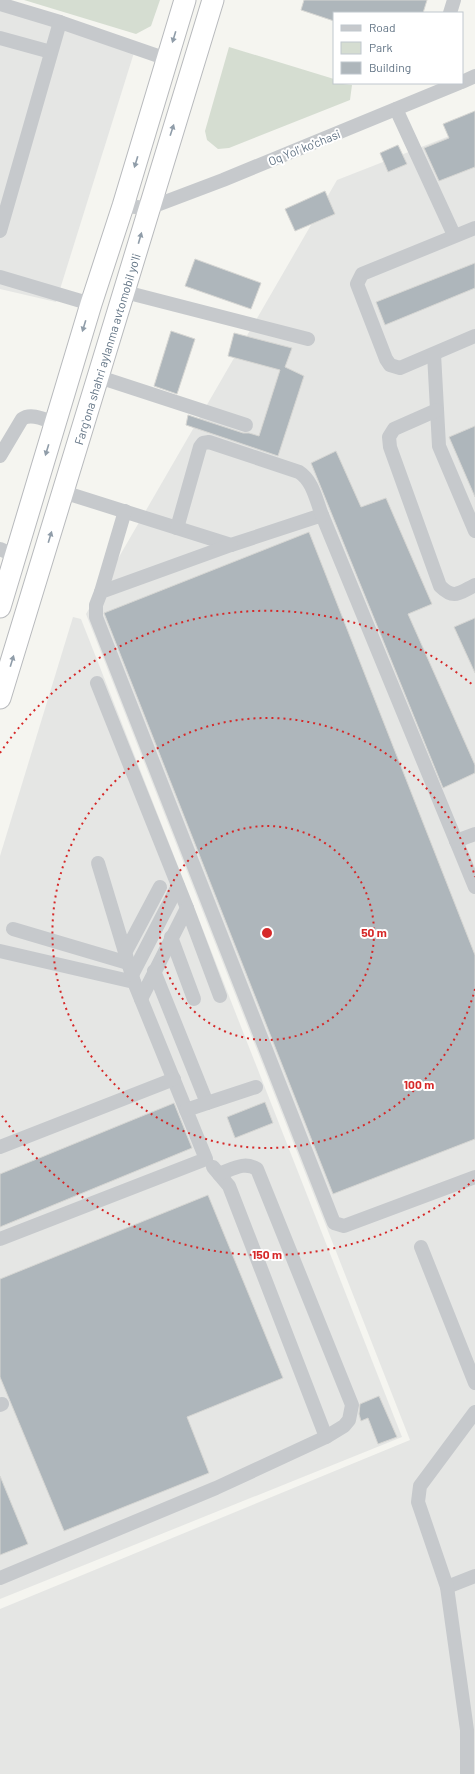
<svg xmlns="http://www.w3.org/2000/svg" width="475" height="1774" font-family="Barlow,sans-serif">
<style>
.built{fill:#e5e6e4}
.green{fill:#d5ddd1}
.building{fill:#aeb6bb;stroke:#d6d6d3}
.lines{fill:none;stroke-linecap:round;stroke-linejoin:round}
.highway-casing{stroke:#b8babd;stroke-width:23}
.minor{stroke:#c6c9cc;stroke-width:14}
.highway{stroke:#fff;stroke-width:21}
.oneway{fill:#909da9}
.ring{fill:none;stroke:#d62828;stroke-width:2;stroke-dasharray:2 4}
.labels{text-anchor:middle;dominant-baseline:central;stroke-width:4;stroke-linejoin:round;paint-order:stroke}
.street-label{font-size:12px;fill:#617384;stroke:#fff}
.centre{fill:#d62828;stroke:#fff;stroke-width:2}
.ring-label{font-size:12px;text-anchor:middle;font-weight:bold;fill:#d62828;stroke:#fff;stroke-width:4;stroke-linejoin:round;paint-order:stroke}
</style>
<rect width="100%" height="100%" fill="#f5f5f0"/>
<g class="built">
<path d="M 0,0 L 137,43 L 56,302 L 0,289 Z"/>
<path d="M 475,126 L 475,1774 L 0,1774 L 0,1609 L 410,1440 L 86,614 L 337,180 Z"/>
<path d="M 73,617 L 81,619 L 402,1437 L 0,1599 L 0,856 Z"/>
</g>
<g class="green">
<path d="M 24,0 L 160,0 L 151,26 L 136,34 Z"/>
<path d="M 229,47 L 334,79 L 334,83 L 352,85 L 350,100 L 229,148 L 218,149 L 207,140 L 205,131 Z"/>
</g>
<g class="building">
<path d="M 304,0 L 427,0 L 423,13 L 334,13 L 334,21 L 301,10 Z"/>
<path d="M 475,111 L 475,167 L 439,181 L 424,148 L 449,138 L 443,124 Z"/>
<path d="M 398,145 L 407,164 L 388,172 L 380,153 Z"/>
<path d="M 325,191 L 335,214 L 295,231 L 285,209 Z"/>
<path d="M 195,259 L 261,283 L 251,309 L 185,286 Z"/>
<path d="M 475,263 L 475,288 L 385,325 L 376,302 Z"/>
<path d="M 171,331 L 195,339 L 177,394 L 154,386 Z"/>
<path d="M 234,333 L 292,348 L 285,367 L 304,376 L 278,456 L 186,425 L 188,415 L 243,433 L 249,433 L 259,436 L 280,370 L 228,356 Z"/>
<path d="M 475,426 L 475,497 L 449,437 Z"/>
<path d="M 336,451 L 361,507 L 386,498 L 432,604 L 408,614 L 475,765 L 475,773 L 443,788 L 311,463 Z"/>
<path d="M 309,532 L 475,955 L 475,1139 L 333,1194 L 104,613 Z"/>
<path d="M 475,618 L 475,673 L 454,627 Z"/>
<path d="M 265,1102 L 273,1123 L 235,1138 L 227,1117 Z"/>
<path d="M 174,1103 L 192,1148 L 0,1227 L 0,1174 Z"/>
<path d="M 208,1195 L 283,1378 L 187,1417 L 209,1473 L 64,1531 L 0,1377 L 0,1279 Z"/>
<path d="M 379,1396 L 397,1437 L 378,1444 L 368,1418 L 361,1421 L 359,1414 L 360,1404 Z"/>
<path d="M 0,1476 L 28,1544 L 0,1555 Z"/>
</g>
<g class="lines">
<g class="highway-casing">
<g id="highway">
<path d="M 0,607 L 91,304 L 123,206 L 185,0"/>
<path d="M 0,698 C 73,466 140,232 213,0"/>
</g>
</g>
<g class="minor">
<path d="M 0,4 L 60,22"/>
<path d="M 450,13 L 454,0"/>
<path d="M 0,38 L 51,52"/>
<path d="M 462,82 L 475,76"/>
<path d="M 396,109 L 454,235"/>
<path d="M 123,206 L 149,208 L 223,180 L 459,83"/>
<path d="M 475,228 L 362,274 L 357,284 L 386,359 L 390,365 L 400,368 L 475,336"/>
<path d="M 0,231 L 60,22 L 167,59"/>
<path d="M 0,277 L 91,304"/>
<path d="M 125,292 L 308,339"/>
<path d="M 434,354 L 439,446 L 475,531"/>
<path d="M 99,377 L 246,425"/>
<path d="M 437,410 L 394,429 L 389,437 L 390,447 L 440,586 C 454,600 459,593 475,585"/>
<path d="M 0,456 L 22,419 C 31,412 46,420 55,423"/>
<path d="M 63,492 L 231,545 L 322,515 L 475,887"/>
<path d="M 177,528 L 200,447 L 203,443 L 209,442 L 299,472 C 313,481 316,500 322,515"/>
<path d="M 231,545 L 101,592 L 96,605 L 96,617 L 334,1223 L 344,1226 L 475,1177"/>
<path d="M 0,549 L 16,556"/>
<path d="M 101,592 L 125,511"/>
<path d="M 97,683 L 187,908 L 220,996"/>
<path d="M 456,841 L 475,834"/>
<path d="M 98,863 L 134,982"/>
<path d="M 13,929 L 128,963"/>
<path d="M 171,937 L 194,999"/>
<path d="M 0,951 L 134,982 L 206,1159 L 0,1239"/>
<path d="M 125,953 L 160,887"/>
<path d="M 154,971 L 207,1103"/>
<path d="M 132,975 L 178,886"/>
<path d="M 141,999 L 187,908"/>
<path d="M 186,1110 L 256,1087"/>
<path d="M 0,1147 L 174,1079"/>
<path d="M 213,1167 L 229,1186 L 326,1437"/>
<path d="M 421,1247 L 475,1383"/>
<path d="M 0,1405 L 2,1404"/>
<path d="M 0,1578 L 216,1488 L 326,1437 L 344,1426 L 349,1420 L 352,1405 L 257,1169 C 244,1161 233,1169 219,1174"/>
<path d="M 447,1587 L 475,1576"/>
<path d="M 467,1774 L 467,1730 L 447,1587 L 418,1502 L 420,1486 L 475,1412"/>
</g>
<use href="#highway" class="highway"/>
</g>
<defs><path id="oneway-solid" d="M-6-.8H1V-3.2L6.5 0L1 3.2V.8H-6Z"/></defs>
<g class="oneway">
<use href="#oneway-solid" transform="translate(174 37) rotate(107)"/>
<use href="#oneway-solid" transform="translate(172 130) rotate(-72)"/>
<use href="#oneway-solid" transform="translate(136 162) rotate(107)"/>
<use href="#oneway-solid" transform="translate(140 238) rotate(-74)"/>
<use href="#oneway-solid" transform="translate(84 326) rotate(107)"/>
<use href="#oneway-solid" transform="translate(47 450) rotate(107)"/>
<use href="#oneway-solid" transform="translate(50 537) rotate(-73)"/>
<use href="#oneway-solid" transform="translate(12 661) rotate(-73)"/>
</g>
<g class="ring">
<circle cx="267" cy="933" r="107"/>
<path d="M475 989A215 215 0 1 1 475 877"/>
<path d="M474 1180A322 322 0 0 1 0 1113M0 753A322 322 0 0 1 474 686"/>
</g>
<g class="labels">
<g class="street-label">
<text transform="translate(304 147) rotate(-22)">Oq Yol' ko'chasi</text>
<text transform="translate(107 349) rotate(-73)">Fargʻona shahri aylanma avtomobil yoʻli</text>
</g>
</g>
<circle cx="267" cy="933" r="6" class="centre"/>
<g class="ring-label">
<text x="374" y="937">50 m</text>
<text x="419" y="1089">100 m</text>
<text x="267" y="1259">150 m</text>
</g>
<rect x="333" y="12" width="130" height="72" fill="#ffffff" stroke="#c0c7ce"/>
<rect x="341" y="25" width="20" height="6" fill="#c6c9cc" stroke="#c0c7ce"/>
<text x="369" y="32" font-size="12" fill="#617384">Road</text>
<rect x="341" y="42" width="20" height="12" fill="#d5ddd1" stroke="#c0c7ce"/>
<text x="369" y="52" font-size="12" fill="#617384">Park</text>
<rect x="341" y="62" width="20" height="12" fill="#aeb6bb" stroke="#c0c7ce"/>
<text x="369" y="72" font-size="12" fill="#617384">Building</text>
</svg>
